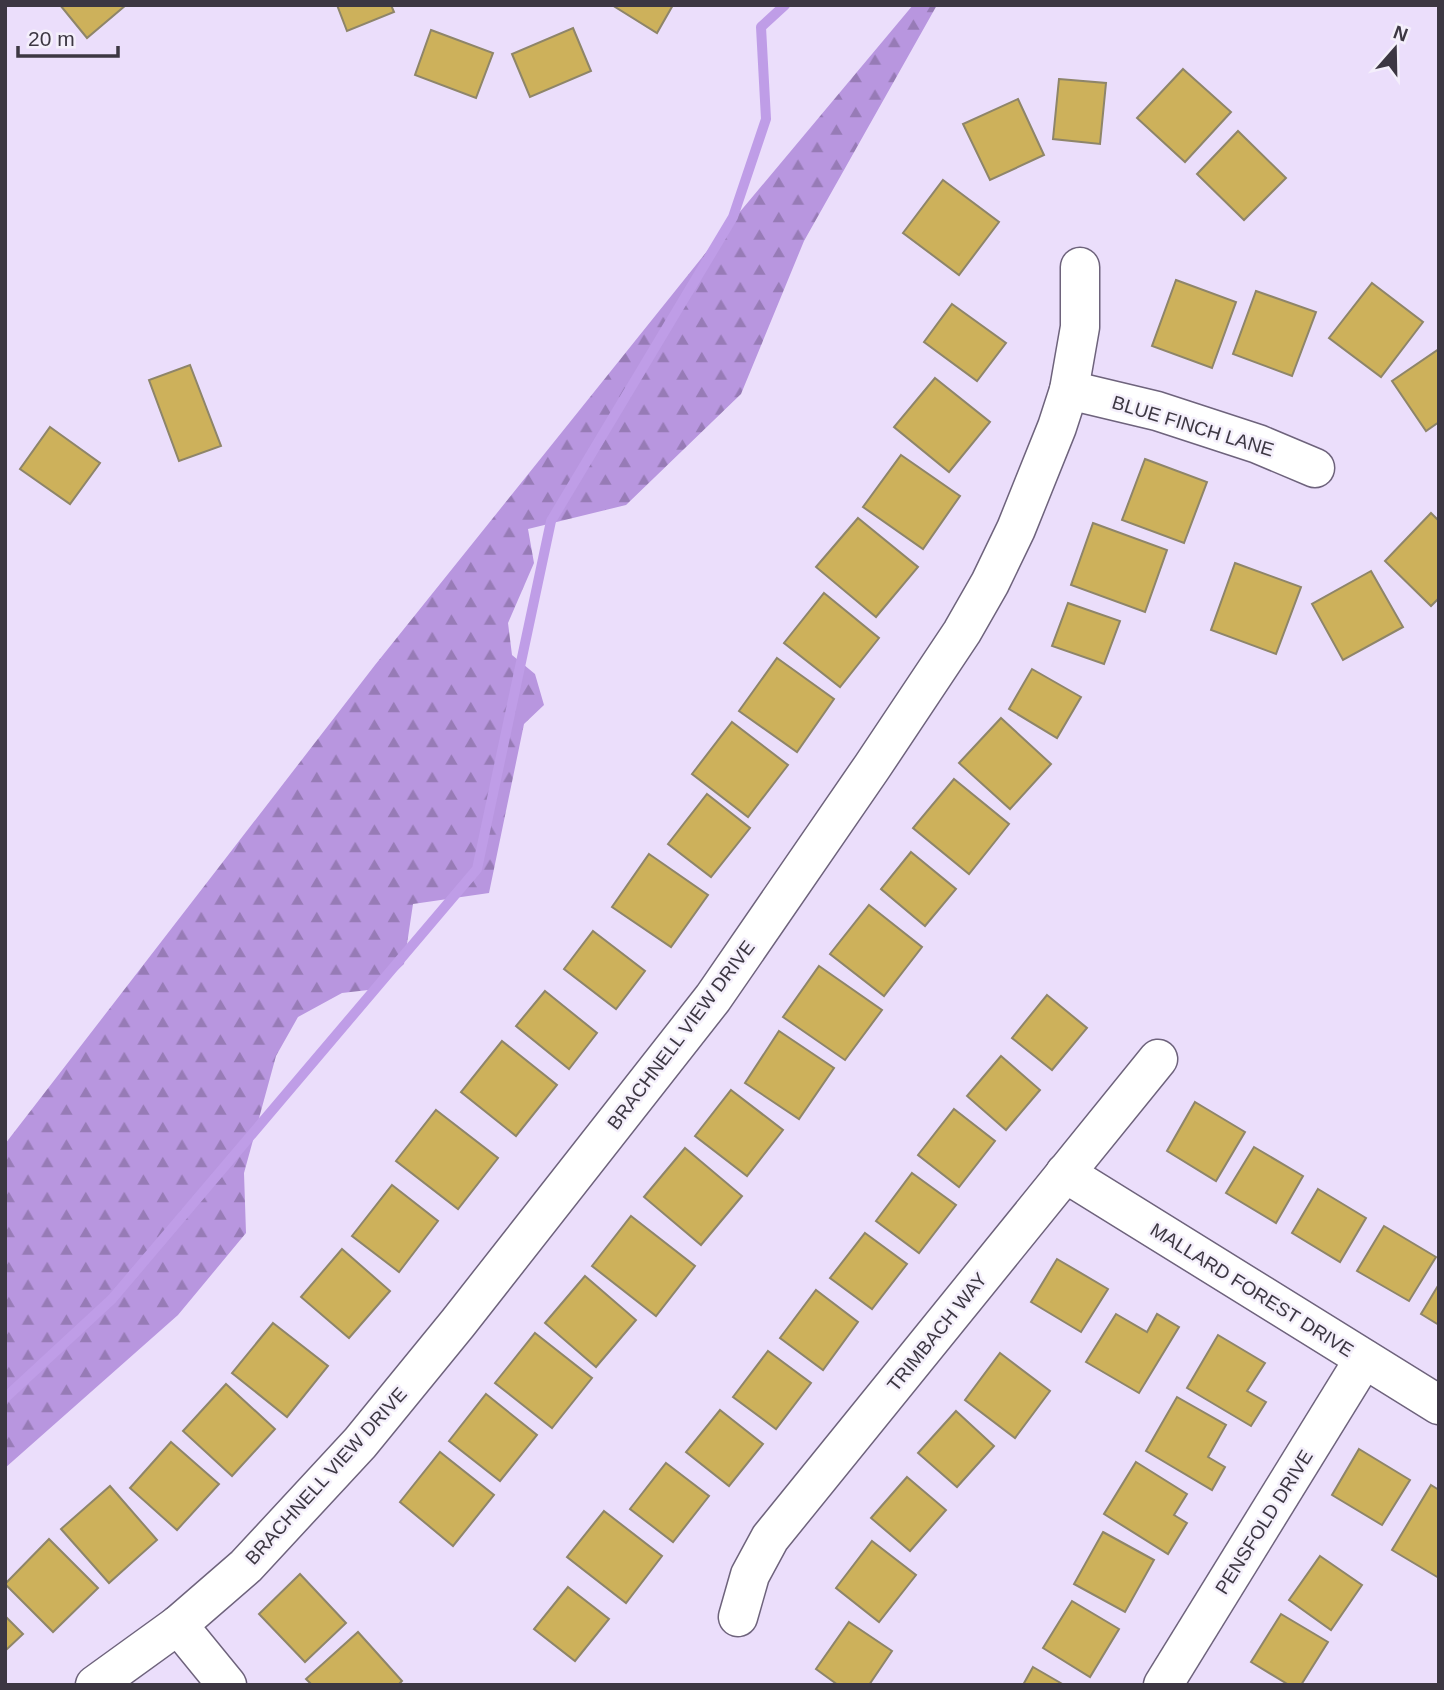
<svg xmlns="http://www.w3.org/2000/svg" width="1444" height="1690" font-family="Helvetica,sans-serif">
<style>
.forest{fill:url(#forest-firs)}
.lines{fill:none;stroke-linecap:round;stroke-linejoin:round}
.stream{stroke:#bf9de7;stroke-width:10}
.building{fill:#cdb15b;stroke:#8e8569;stroke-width:2}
.street-casing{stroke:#6e637c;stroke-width:41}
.street{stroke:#fff;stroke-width:38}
.labels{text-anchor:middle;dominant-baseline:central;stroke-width:5;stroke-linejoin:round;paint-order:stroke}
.street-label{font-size:19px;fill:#3c3742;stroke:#f4effb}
</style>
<defs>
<pattern id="forest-firs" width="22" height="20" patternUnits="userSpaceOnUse" patternTransform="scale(1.75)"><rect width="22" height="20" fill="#b896df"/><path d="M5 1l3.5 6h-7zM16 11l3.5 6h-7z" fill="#977bb6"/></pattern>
</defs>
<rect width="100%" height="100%" fill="#ebdefb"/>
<path class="forest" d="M 913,5 L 937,5 L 804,241 L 741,394 L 626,505 L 528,529 L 534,563 L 508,623 L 512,655 L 535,674 L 544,705 L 524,724 L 489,893 L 413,904 L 404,964 L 377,989 L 342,993 L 298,1017 L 276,1056 L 244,1173 L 246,1233 L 178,1315 L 5,1468 L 5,1144 L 375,665 L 708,250 Z"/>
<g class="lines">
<path class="stream" d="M 5,1398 L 112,1299 L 477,869 L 551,521 L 733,217 L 766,119 L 761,27 L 785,5"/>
</g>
<g class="building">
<path d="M 60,5 L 126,5 L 87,38 Z"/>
<path d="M 337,5 L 391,5 L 394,12 L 347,31 Z"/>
<path d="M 612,5 L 673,5 L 657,33 Z"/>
<path d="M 573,28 L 591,71 L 530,97 L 512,54 Z"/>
<path d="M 431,30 L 493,53 L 476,98 L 415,75 Z"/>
<path d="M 1183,69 L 1231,112 L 1185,162 L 1137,118 Z"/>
<path d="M 1059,79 L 1106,83 L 1100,144 L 1053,139 Z"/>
<path d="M 1018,99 L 1044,155 L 990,180 L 963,124 Z"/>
<path d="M 1238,131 L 1286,178 L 1244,220 L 1197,174 Z"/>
<path d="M 943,180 L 999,222 L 959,275 L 903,233 Z"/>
<path d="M 1176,280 L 1236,302 L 1212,368 L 1152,346 Z"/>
<path d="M 1372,283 L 1423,322 L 1381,377 L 1329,338 Z"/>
<path d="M 1256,291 L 1316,312 L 1292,376 L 1233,354 Z"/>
<path d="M 952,304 L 1006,343 L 977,381 L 924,342 Z"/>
<path d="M 1439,349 L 1439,422 L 1426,431 L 1392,381 Z"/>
<path d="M 190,365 L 221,446 L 179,461 L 149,380 Z"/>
<path d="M 935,378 L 990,422 L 949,472 L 894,427 Z"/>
<path d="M 50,427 L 100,463 L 70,504 L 20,469 Z"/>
<path d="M 901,455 L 960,496 L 923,549 L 863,507 Z"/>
<path d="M 1145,459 L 1207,482 L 1184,543 L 1122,520 Z"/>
<path d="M 1431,513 L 1439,521 L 1439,598 L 1431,606 L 1385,561 Z"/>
<path d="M 858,518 L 918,567 L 876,617 L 816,567 Z"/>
<path d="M 1093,523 L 1167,550 L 1145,612 L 1071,585 Z"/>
<path d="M 1235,563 L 1301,587 L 1276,654 L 1211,630 Z"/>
<path d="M 1371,571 L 1403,627 L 1343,660 L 1312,604 Z"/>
<path d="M 824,593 L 879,638 L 840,687 L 784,643 Z"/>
<path d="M 1068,603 L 1120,621 L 1104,664 L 1052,646 Z"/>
<path d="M 777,658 L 834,699 L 797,752 L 739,711 Z"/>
<path d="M 1032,669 L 1081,697 L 1057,738 L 1009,709 Z"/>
<path d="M 1001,718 L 1051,764 L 1010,809 L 959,763 Z"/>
<path d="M 732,722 L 788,765 L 748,817 L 692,774 Z"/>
<path d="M 954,779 L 1009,824 L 969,874 L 913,828 Z"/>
<path d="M 707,794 L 750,828 L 711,877 L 668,844 Z"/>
<path d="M 911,852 L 956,889 L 925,926 L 881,889 Z"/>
<path d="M 649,854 L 708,895 L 671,947 L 612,907 Z"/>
<path d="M 869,905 L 922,947 L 884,996 L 830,954 Z"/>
<path d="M 593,931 L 645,971 L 616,1009 L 564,969 Z"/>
<path d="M 819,966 L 882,1010 L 845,1060 L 783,1017 Z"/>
<path d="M 545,991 L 597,1033 L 569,1069 L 516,1026 Z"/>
<path d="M 1047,995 L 1087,1028 L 1052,1070 L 1012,1038 Z"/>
<path d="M 779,1031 L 834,1068 L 799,1119 L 745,1083 Z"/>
<path d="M 502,1041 L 557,1085 L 516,1136 L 461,1092 Z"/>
<path d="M 1001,1056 L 1040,1090 L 1006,1130 L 967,1096 Z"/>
<path d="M 731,1090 L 783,1130 L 747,1176 L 695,1136 Z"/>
<path d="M 1195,1102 L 1245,1132 L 1216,1181 L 1167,1151 Z"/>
<path d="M 954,1109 L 995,1141 L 959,1187 L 918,1155 Z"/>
<path d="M 436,1110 L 498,1158 L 458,1209 L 396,1161 Z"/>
<path d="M 1254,1147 L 1303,1176 L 1276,1223 L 1226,1193 Z"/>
<path d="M 685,1148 L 742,1196 L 701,1245 L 644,1197 Z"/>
<path d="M 912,1173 L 956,1205 L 919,1253 L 876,1221 Z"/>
<path d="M 392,1185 L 438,1221 L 399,1272 L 352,1236 Z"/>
<path d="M 1318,1189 L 1366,1218 L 1340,1262 L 1292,1233 Z"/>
<path d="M 631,1216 L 695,1266 L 656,1316 L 592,1266 Z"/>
<path d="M 1384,1226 L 1436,1257 L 1409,1301 L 1357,1271 Z"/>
<path d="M 865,1233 L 907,1264 L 872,1309 L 830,1278 Z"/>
<path d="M 342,1249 L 390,1291 L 349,1338 L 301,1297 Z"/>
<path d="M 1057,1259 L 1108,1289 L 1081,1332 L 1031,1302 Z"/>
<path d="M 585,1276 L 636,1320 L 596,1367 L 545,1323 Z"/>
<path d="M 1439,1284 L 1439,1325 L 1421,1314 Z"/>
<path d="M 816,1290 L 858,1322 L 823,1370 L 780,1338 Z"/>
<path d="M 1116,1314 L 1147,1332 L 1157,1314 L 1179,1327 L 1139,1393 L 1086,1362 Z"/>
<path d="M 273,1323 L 328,1366 L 287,1417 L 232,1373 Z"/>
<path d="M 535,1333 L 592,1378 L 552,1428 L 495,1383 Z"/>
<path d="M 1218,1335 L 1265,1363 L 1247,1391 L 1266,1402 L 1251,1426 L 1187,1388 Z"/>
<path d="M 768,1351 L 811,1383 L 776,1429 L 733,1397 Z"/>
<path d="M 1000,1353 L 1050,1391 L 1015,1438 L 965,1400 Z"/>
<path d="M 226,1384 L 275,1429 L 232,1476 L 183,1431 Z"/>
<path d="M 486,1394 L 537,1435 L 500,1481 L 449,1441 Z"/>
<path d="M 1177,1397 L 1226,1425 L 1208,1457 L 1225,1467 L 1212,1490 L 1146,1451 Z"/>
<path d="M 720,1410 L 763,1444 L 729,1486 L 686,1452 Z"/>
<path d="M 956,1411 L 994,1446 L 957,1487 L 918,1453 Z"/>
<path d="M 171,1442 L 219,1484 L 177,1530 L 130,1488 Z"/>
<path d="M 1359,1449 L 1410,1480 L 1382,1525 L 1332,1495 Z"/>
<path d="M 440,1452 L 494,1495 L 453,1546 L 400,1502 Z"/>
<path d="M 1136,1462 L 1187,1494 L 1174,1515 L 1187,1523 L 1168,1554 L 1104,1514 Z"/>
<path d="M 666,1463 L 709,1496 L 673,1542 L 630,1509 Z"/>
<path d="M 907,1477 L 946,1510 L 910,1551 L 871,1518 Z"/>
<path d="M 1431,1485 L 1439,1490 L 1439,1578 L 1392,1550 Z"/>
<path d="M 110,1486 L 157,1540 L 109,1583 L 61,1529 Z"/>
<path d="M 604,1511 L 662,1556 L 626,1603 L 567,1557 Z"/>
<path d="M 1103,1532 L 1154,1560 L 1125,1612 L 1074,1584 Z"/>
<path d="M 49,1539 L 98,1588 L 53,1632 L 5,1584 Z"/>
<path d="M 872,1541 L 916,1575 L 879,1622 L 836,1588 Z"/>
<path d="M 1320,1556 L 1362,1585 L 1331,1630 L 1289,1600 Z"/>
<path d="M 300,1574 L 346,1623 L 305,1662 L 259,1614 Z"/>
<path d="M 568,1587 L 609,1619 L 575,1661 L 534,1629 Z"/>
<path d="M 1072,1601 L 1119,1629 L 1090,1677 L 1043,1648 Z"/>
<path d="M 1281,1614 L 1328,1642 L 1301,1685 L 1289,1685 L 1251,1662 Z"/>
<path d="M 5,1616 L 23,1634 L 5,1651 Z"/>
<path d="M 849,1622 L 892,1651 L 869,1685 L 838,1685 L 816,1669 Z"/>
<path d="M 358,1632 L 402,1681 L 398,1685 L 312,1685 L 306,1679 Z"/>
<path d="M 1033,1667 L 1064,1685 L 1023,1685 Z"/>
</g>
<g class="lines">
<g class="street-casing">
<g id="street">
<path d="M 1069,390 L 1157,411 L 1258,444 L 1315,468"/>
<path d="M 1065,1173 L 1439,1405"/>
<path d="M 738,1617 L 750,1575 L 770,1538 L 1158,1059"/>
<path d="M 178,1625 L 227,1685"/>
<path d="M 95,1685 L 178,1625 L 246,1566 L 360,1443 L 458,1323 L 713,998 L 872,767 L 962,632 L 990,583 L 1016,529 L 1057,427 L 1069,390 L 1080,327 L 1080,267"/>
<path d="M 1163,1685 L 1364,1359"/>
</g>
</g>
<use href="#street" class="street"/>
</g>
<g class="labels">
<g class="street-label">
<text transform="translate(1193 426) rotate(17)">BLUE FINCH LANE</text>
<text transform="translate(681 1035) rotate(-53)">BRACHNELL VIEW DRIVE</text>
<text transform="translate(1252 1290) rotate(32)">MALLARD FOREST DRIVE</text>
<text transform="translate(937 1332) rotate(-51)">TRIMBACH WAY</text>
<text transform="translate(326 1476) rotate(-48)">BRACHNELL VIEW DRIVE</text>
<text transform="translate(1264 1522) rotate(-58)">PENSFOLD DRIVE</text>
</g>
</g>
<rect width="1444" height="1690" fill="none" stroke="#3c3742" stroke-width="14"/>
<g transform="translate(1395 49) rotate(20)" stroke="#f4effb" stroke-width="5" paint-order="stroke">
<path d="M0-5L12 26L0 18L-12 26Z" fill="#3c3742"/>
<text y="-10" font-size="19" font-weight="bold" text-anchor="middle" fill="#3c3742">N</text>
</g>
<path d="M18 46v10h100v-10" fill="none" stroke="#3c3742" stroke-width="3.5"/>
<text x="28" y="46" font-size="21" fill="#3c3742" stroke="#f4effb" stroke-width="5" paint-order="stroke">20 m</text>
</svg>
